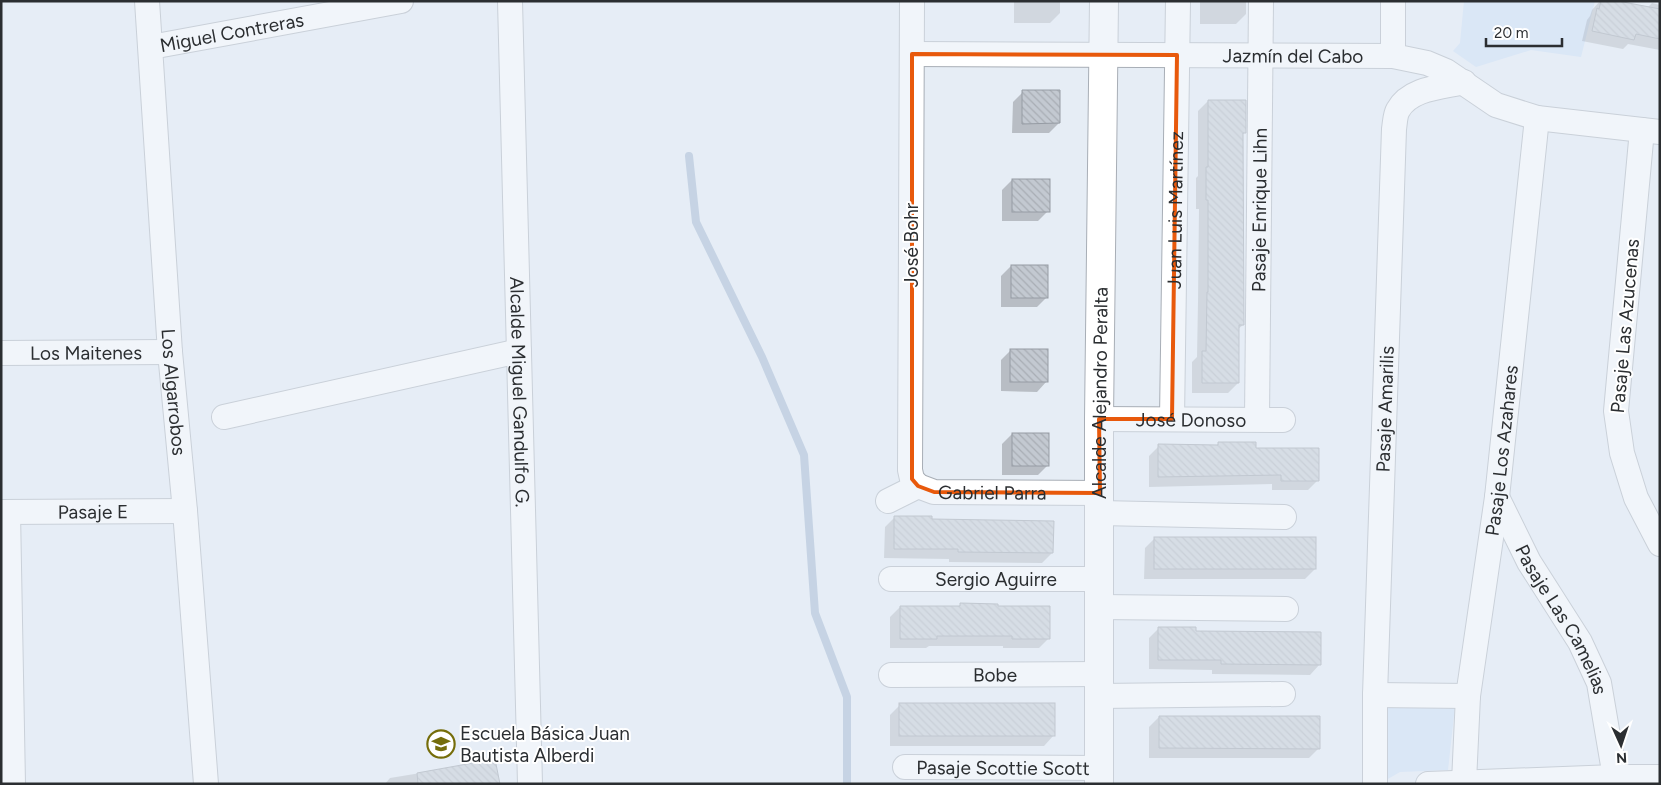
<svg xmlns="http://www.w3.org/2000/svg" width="1661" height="785" font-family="Figtree,sans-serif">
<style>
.green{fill:#ccdff7}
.shadow{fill:#0003}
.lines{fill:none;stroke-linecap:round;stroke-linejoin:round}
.stream{stroke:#9fb4ce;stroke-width:8}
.building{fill:url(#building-back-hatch);stroke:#969ca4}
.street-casing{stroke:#a8aeb6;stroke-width:26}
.secondary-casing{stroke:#a8aeb6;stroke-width:30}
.street{stroke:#fff;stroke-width:24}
.secondary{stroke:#fff;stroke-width:28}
.marked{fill:none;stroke:#e8590c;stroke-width:4;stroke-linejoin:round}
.labels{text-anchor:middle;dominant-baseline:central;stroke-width:4;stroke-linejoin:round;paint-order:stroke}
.street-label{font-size:19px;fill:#2b2e31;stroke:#fff}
.poi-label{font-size:19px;fill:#2b2e31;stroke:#fff;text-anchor:start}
</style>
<defs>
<pattern id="building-back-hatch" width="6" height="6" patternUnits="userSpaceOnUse" patternTransform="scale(1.25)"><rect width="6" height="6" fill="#c3c9d1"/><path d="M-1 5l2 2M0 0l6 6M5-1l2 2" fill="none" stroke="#a8adb4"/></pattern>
</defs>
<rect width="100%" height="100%" fill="#e6edf5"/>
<g class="green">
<path d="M 1464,1 L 1595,1 L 1581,57 L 1531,50 L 1476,67 L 1453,51 L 1460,43 Z"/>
<path d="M 1455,706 L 1448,770 L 1400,772 L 1386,780 L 1385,708 Z"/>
</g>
<g class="shadow">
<path d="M 1014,1 L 1060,1 L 1060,13 L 1050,23 L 1014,23 Z"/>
<path d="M 1200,1 L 1246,1 L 1246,14 L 1236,24 L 1200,24 Z"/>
<path d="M 1600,1 L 1611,1 L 1647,8 L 1652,3 L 1660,5 L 1660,50 L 1628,44 L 1623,49 L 1582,41 L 1587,20 L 1590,16 L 1592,10 Z"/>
<path d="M 1023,92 L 1059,123 L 1049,133 L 1012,133 L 1013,102 Z"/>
<path d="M 1208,101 L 1244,133 L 1242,135 L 1243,325 L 1238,329 L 1238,383 L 1228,393 L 1192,393 L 1192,362 L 1197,357 L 1198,302 L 1199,209 L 1196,209 L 1196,178 L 1198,176 L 1198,111 Z"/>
<path d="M 1012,180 L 1048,211 L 1038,221 L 1002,221 L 1002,190 Z"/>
<path d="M 1011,266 L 1047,297 L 1037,307 L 1001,307 L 1001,276 Z"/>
<path d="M 1011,350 L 1047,381 L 1037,392 L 1001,391 L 1001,360 Z"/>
<path d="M 1012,434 L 1048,465 L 1038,475 L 1002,475 L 1002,444 Z"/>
<path d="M 1219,443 L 1255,449 L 1318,480 L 1308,490 L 1272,490 L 1272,484 L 1149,487 L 1149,456 L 1159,446 L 1216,446 Z"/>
<path d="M 895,517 L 931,521 L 1052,553 L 1042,563 L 949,562 L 949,559 L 884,558 L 885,527 Z"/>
<path d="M 1155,538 L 1315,569 L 1305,579 L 1144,579 L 1145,548 Z"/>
<path d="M 960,605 L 996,607 L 1049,638 L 1039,648 L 1003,648 L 1003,646 L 929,646 L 926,648 L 890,648 L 890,617 L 900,607 L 958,607 Z"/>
<path d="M 1159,628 L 1195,633 L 1320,664 L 1310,675 L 1212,674 L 1212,670 L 1149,669 L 1149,638 Z"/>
<path d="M 900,705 L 1054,735 L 1044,746 L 890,746 L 890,715 Z"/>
<path d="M 1159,717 L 1319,748 L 1309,758 L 1149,758 L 1149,727 Z"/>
<path d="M 494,761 L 498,784 L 385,784 L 390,778 Z"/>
</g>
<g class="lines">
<path class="stream" d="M 689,156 L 696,222 L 762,357 L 804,455 L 815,613 L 847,697 L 847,784"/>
</g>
<g class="building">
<path d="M 1601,1 L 1618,1 L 1660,9 L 1660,39 L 1636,34 L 1634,40 L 1592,31 L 1597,8 L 1599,9 Z"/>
<path d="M 1022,90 L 1060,90 L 1060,123 L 1022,124 Z"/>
<path d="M 1208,100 L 1246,100 L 1246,133 L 1243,133 L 1244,325 L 1239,325 L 1239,383 L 1202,383 L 1202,351 L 1206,351 L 1207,292 L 1208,292 L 1208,200 L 1206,200 L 1206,167 L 1208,167 Z"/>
<rect x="1012" y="179" width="38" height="33"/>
<rect x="1011" y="265" width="37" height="33"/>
<rect x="1010" y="349" width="38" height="33"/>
<rect x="1012" y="433" width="37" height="33"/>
<path d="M 1218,442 L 1256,442 L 1256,448 L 1319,448 L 1319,481 L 1281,481 L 1281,475 L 1158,477 L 1158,444 L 1218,445 Z"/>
<path d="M 894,516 L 932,516 L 932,519 L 1054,521 L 1053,553 L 958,552 L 958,549 L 894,549 Z"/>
<rect x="1154" y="537" width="162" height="32"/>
<path d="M 960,603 L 998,604 L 998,606 L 1050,606 L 1050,639 L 1012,639 L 1012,636 L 937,636 L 937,639 L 900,639 L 900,606 L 960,606 Z"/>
<path d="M 1158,627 L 1196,627 L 1196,631 L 1321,632 L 1321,665 L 1221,664 L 1221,660 L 1158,660 Z"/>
<rect x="899" y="703" width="156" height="33"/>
<path d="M 1159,716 L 1320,716 L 1320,749 L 1159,748 Z"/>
<path d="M 495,759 L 500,784 L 418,784 L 417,773 Z"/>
</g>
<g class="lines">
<g class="street-casing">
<g id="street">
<path id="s1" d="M 147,1 L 170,352 L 185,511 L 206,784"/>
<path id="s2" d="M 510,1 L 530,784"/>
<path d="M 912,1 L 910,470 L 912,479 L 918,486"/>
<path id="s3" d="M 151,47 L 401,1"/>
<path id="s4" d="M 912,54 L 1393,56 L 1427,63 L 1446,71 L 1496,105 L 1537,118 L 1660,132"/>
<path d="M 1393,56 L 1393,1"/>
<path d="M 1642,130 L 1616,411 L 1622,453 L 1636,498 L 1660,544"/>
<path id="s5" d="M 1,353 L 170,352"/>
<path d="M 224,417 L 519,351"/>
<path id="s6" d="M 1099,419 L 1283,420"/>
<path id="s7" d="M 1172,419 L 1178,1"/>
<path id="s8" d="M 1257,419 L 1261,1"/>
<path id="s9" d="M 1497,497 L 1529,562 L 1580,642 L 1599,683 L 1615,777"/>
<path id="s10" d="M 888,501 L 918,486 L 934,492 L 1100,493"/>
<path id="s11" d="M 1,512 L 185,511"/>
<path d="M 8,512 L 13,784"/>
<path d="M 1100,513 L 1284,517"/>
<path id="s12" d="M 891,579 L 1100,579"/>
<path d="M 1099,607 L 1286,609"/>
<path id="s13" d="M 891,675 L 1099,674"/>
<path d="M 1375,695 L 1468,696"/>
<path d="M 1099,696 L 1283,694"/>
<path id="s14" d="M 905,767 L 1099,768"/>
<path id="s15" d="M 1464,782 L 1468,696 L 1497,497 L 1537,118"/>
<path id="s16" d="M 1375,784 L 1375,695 L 1394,129 C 1395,123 1395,115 1398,110 C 1410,88 1442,87 1464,82"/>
<path d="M 1428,784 L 1615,777 L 1660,777"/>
</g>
</g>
<g class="secondary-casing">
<g id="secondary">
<path id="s17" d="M 1099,784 L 1099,419 L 1104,1"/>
</g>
</g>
<use href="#street" class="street"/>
<use href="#secondary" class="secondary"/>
</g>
<path d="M0 0H1661V785H0ZM 912,54 L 1177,55 L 1172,419 L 1099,419 L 1100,493 L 934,492 L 918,486 L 912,479 Z" fill="#e6edf5" fill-opacity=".55" fill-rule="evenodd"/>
<path class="marked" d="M 912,54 L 1177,55 L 1172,419 L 1099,419 L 1100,493 L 934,492 L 918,486 L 912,479 Z"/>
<defs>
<g id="school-ring" transform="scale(1.4375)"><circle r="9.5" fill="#fff" stroke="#756d0a" stroke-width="1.5"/><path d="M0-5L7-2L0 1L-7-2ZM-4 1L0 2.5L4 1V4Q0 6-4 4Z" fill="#756d0a"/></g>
</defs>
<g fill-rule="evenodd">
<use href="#school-ring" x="441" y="744"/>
</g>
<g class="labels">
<g class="street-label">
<text stroke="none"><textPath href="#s3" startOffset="82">Miguel Contreras</textPath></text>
<text stroke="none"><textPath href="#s4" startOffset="381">Jazmín del Cabo</textPath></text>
<text stroke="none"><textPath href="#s7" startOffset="209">Juan Luis Martínez</textPath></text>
<text stroke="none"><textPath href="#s8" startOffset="209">Pasaje Enrique Lihn</textPath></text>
<text transform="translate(911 245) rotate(-90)">José Bohr</text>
<text transform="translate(1625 326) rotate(-85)">Pasaje Las Azucenas</text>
<text stroke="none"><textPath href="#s5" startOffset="85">Los Maitenes</textPath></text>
<text stroke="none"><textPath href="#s17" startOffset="391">Alcalde Alejandro Peralta</textPath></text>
<text stroke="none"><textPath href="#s1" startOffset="392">Los Algarrobos</textPath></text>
<text stroke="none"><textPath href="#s2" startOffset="391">Alcalde Miguel Gandulfo G.</textPath></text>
<text stroke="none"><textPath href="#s16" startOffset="375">Pasaje Amarilis</textPath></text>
<text stroke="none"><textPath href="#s6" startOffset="92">José Donoso</textPath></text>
<text stroke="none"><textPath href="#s15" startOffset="334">Pasaje Los Azahares</textPath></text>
<text stroke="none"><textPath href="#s10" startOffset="109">Gabriel Parra</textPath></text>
<text stroke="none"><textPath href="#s11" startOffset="92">Pasaje E</textPath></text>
<text stroke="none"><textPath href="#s12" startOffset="105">Sergio Aguirre</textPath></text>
<text stroke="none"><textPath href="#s9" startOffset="139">Pasaje Las Camelias</textPath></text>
<text stroke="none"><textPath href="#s13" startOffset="104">Bobe</textPath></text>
<text stroke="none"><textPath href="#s14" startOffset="98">Pasaje Scottie Scott</textPath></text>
</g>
<g class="poi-label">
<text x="460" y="733">Escuela Básica Juan<tspan x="460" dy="22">Bautista Alberdi</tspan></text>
</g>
</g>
<rect width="1661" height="785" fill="none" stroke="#2b2e31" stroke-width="5"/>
<g transform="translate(1621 745) rotate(177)" stroke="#ffffff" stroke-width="4" paint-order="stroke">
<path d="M0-4L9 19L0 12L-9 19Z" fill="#2b2e31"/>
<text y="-8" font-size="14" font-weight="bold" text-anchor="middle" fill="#2b2e31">N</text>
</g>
<path d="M1486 38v8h76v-8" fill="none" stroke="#2b2e31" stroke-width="2.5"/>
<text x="1494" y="38" font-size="15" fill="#2b2e31" stroke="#ffffff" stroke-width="4" paint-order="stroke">20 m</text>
</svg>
